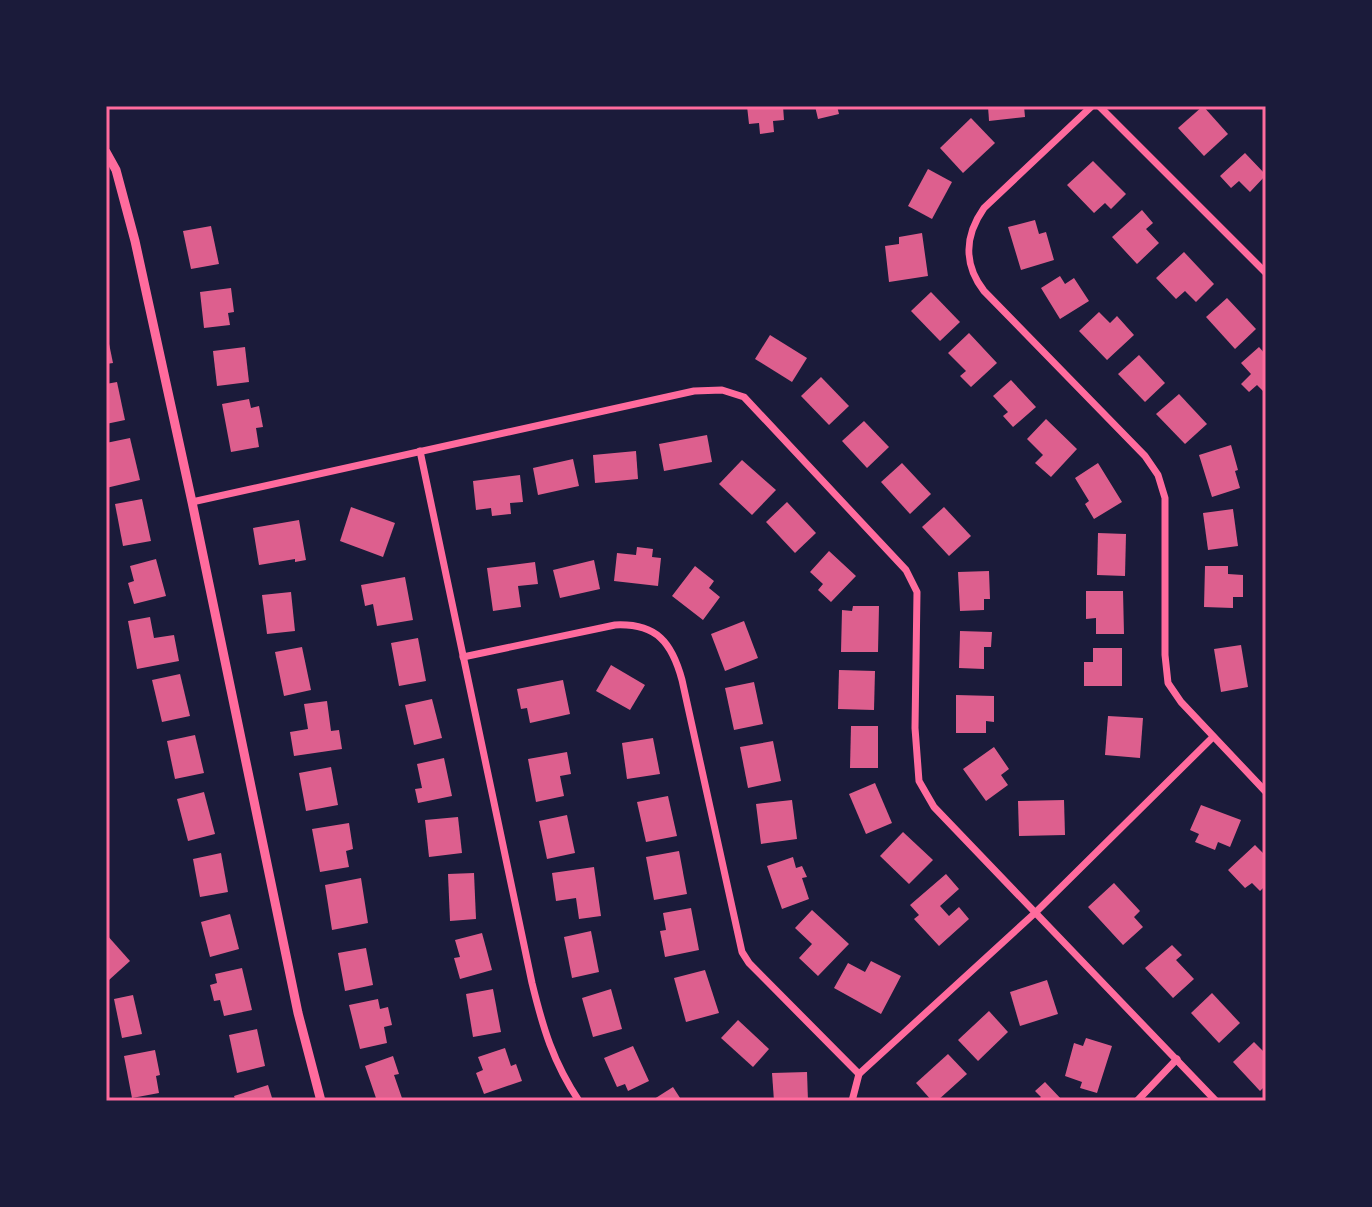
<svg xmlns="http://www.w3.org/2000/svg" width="1372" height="1207" font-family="Barlow,sans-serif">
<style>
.building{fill:#dd5f8e}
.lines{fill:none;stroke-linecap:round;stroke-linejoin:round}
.minor{stroke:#ff6b9d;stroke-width:7}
.tertiary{stroke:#ff6b9d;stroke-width:9}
.neatline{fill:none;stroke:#ff6b9d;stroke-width:3}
</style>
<rect width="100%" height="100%" fill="#1b1b3a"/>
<g class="building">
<path d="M 747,106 L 783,106 L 784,120 L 773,121 L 774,132 L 760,134 L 759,123 L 749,124 Z"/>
<path d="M 815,106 L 837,106 L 839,114 L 818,119 Z"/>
<path d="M 988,106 L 1024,106 L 1025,117 L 989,121 Z"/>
<path d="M 1203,106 L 1228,134 L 1204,156 L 1178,128 Z"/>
<path d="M 971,118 L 995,143 L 963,173 L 940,148 Z"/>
<path d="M 1245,153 L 1266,175 L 1250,192 L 1239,181 L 1231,188 L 1220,176 Z"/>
<path d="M 1093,161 L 1126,194 L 1111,209 L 1105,203 L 1094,213 L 1067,185 Z"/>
<path d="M 928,169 L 952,182 L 932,219 L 908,206 Z"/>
<path d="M 1142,210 L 1153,223 L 1146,229 L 1159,243 L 1137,264 L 1112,237 Z"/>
<path d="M 1035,220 L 1039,234 L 1046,232 L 1054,260 L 1021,270 L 1008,227 Z"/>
<path d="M 211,226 L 219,264 L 191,269 L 183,231 Z"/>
<path d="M 922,233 L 928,276 L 889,282 L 885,246 L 899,244 L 899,237 Z"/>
<path d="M 1184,252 L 1214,284 L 1196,302 L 1185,291 L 1176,299 L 1156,278 Z"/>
<path d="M 1060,276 L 1065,284 L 1074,278 L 1089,301 L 1060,319 L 1041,288 Z"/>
<path d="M 231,288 L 234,312 L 228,313 L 230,325 L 204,328 L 200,292 Z"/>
<path d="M 931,292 L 960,322 L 940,341 L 911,311 Z"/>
<path d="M 1227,298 L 1256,329 L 1235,349 L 1206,317 Z"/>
<path d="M 1099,312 L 1110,323 L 1117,316 L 1134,335 L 1107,360 L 1079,331 Z"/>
<path d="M 969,333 L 997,363 L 971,387 L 960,376 L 966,371 L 948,353 Z"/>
<path d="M 106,334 L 107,334 L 113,363 L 106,364 Z"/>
<path d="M 770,335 L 807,358 L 792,382 L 755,359 Z"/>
<path d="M 245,347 L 249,382 L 217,386 L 213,351 Z"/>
<path d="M 1259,347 L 1266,355 L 1266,394 L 1257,385 L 1249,392 L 1241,384 L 1251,374 L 1241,363 Z"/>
<path d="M 1139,355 L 1165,383 L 1145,402 L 1118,374 Z"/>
<path d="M 821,377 L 849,406 L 829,425 L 801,396 Z"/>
<path d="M 1011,380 L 1036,407 L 1013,427 L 1003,416 L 1008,412 L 993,396 Z"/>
<path d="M 117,382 L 125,420 L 106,424 L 106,384 Z"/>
<path d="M 1179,394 L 1207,424 L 1185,444 L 1156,414 Z"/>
<path d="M 249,399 L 251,408 L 259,406 L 263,427 L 256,428 L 259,447 L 231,452 L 222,404 Z"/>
<path d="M 1046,419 L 1077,449 L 1051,477 L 1035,463 L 1043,455 L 1027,439 Z"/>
<path d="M 864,421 L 889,447 L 867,468 L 842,441 Z"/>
<path d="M 707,435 L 712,462 L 664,471 L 659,444 Z"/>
<path d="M 130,438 L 140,480 L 106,488 L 106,443 Z"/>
<path d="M 1231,445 L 1238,470 L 1235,471 L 1240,488 L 1212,497 L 1199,455 Z"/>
<path d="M 636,451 L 638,479 L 595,483 L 593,455 Z"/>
<path d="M 573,459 L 579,486 L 538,495 L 533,468 Z"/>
<path d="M 742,460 L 776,490 L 752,515 L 719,484 Z"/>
<path d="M 902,463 L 931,494 L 910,514 L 881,482 Z"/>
<path d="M 1098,463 L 1122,502 L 1094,519 L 1085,504 L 1089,501 L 1075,478 Z"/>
<path d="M 520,475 L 523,502 L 510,503 L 511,514 L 492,516 L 491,508 L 476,510 L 473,481 Z"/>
<path d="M 142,499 L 151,541 L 123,546 L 115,504 Z"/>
<path d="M 787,502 L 816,533 L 795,553 L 766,522 Z"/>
<path d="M 351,507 L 395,523 L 383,557 L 340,541 Z"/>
<path d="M 944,507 L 971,536 L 949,556 L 922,527 Z"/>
<path d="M 1233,509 L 1238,546 L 1208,550 L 1203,513 Z"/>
<path d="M 299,520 L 306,560 L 295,562 L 295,559 L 259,565 L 253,528 Z"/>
<path d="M 1098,533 L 1126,534 L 1125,576 L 1097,575 Z"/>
<path d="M 637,547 L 653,549 L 652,557 L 661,558 L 658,586 L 614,581 L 617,553 L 636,555 Z"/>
<path d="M 829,551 L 856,576 L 831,602 L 818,590 L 823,584 L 810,572 Z"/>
<path d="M 156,559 L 166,596 L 134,604 L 128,583 L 134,581 L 130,566 Z"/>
<path d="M 594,560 L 600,589 L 560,598 L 553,570 Z"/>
<path d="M 535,562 L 538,584 L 518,586 L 521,607 L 493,611 L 487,568 Z"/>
<path d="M 695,566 L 714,581 L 709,588 L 720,597 L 703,620 L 672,596 Z"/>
<path d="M 1205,566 L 1228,566 L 1228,574 L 1243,575 L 1243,597 L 1233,597 L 1233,608 L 1204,607 Z"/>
<path d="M 989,571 L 990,599 L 984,599 L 984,610 L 960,611 L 958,572 Z"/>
<path d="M 405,577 L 413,620 L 377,626 L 373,604 L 365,606 L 361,585 Z"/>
<path d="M 1086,591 L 1123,591 L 1124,634 L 1096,634 L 1096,618 L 1086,619 Z"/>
<path d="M 291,592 L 295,631 L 267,634 L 262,595 Z"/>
<path d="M 853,606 L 879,606 L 878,652 L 841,652 L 842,610 L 852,611 Z"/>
<path d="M 150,617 L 154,638 L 174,635 L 179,661 L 137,669 L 128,621 Z"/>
<path d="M 744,621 L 758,658 L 725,671 L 711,634 Z"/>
<path d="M 960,631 L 992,632 L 991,647 L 984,647 L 984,669 L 959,668 Z"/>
<path d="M 418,638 L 426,681 L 399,686 L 391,643 Z"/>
<path d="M 1241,645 L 1248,687 L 1221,692 L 1214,649 Z"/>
<path d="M 302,647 L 311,690 L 284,696 L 275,652 Z"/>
<path d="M 1093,648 L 1122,648 L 1122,686 L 1084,686 L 1084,662 L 1093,662 Z"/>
<path d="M 611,665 L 645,685 L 630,710 L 596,691 Z"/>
<path d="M 839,670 L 875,671 L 874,710 L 838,709 Z"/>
<path d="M 180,674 L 190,716 L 162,722 L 152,680 Z"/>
<path d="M 563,680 L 570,714 L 530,723 L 527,708 L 521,709 L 517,689 Z"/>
<path d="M 754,682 L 763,724 L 734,730 L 725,688 Z"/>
<path d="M 956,695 L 994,696 L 994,722 L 986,721 L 986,733 L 956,733 Z"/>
<path d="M 432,699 L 442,738 L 414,745 L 405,705 Z"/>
<path d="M 327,701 L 331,731 L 339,730 L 342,749 L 294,756 L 290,732 L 308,729 L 304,704 Z"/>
<path d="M 1108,716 L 1143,718 L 1140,758 L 1105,755 Z"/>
<path d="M 851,726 L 878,726 L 878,768 L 850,768 Z"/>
<path d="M 195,735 L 204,773 L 175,779 L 167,741 Z"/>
<path d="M 653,738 L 660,774 L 627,779 L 622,743 Z"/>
<path d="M 773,741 L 781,781 L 748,788 L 740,747 Z"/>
<path d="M 994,747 L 1009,769 L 1001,775 L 1008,785 L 986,801 L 963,769 Z"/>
<path d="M 567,752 L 571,774 L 560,776 L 564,796 L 536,802 L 528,759 Z"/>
<path d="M 444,758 L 452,796 L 418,803 L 415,789 L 422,788 L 417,764 Z"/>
<path d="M 331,767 L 338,805 L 306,811 L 299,773 Z"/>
<path d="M 875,783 L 892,823 L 866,834 L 849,794 Z"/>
<path d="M 204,792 L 215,834 L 188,841 L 177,799 Z"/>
<path d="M 668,796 L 677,836 L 646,842 L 637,802 Z"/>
<path d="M 792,800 L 797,839 L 761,844 L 756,804 Z"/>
<path d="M 1064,800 L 1065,835 L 1019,836 L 1018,801 Z"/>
<path d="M 1201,805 L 1241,820 L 1230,847 L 1218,842 L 1215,850 L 1195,842 L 1199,834 L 1190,830 Z"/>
<path d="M 567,815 L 575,853 L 547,859 L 539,821 Z"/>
<path d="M 458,817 L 462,853 L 429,857 L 425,820 Z"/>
<path d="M 349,823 L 353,849 L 346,851 L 349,867 L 320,872 L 312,829 Z"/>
<path d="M 903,832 L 933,860 L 909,884 L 880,856 Z"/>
<path d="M 1255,845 L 1266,856 L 1266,885 L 1260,891 L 1252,883 L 1245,888 L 1228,870 Z"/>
<path d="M 679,851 L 687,894 L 654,900 L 646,857 Z"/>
<path d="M 221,853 L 228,892 L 200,897 L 193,859 Z"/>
<path d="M 793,857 L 796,868 L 802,866 L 807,877 L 802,878 L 809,899 L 782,909 L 767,866 Z"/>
<path d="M 594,867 L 601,916 L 579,919 L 576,898 L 556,901 L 552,873 Z"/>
<path d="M 474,873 L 476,919 L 450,921 L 448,874 Z"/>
<path d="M 946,874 L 959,889 L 940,906 L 949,916 L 959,907 L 969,919 L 939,946 L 914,919 L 919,915 L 910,905 Z"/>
<path d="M 361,878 L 368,923 L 332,930 L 325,885 Z"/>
<path d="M 1114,883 L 1140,911 L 1134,917 L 1143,927 L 1123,945 L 1088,907 Z"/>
<path d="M 691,908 L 699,950 L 665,957 L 660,931 L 666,930 L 663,913 Z"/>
<path d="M 812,910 L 849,944 L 818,976 L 799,958 L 812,944 L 795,928 Z"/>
<path d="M 230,914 L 239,949 L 210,957 L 201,922 Z"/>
<path d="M 591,931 L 599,972 L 572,978 L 564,937 Z"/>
<path d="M 482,933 L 492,970 L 460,979 L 454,958 L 460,957 L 455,940 Z"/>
<path d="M 106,934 L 130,961 L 109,980 L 106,977 Z"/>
<path d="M 1172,945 L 1182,955 L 1176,960 L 1194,979 L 1173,998 L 1145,968 Z"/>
<path d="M 366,948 L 373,985 L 345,991 L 338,953 Z"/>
<path d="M 871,961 L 901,976 L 881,1014 L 834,988 L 848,963 L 865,972 Z"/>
<path d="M 242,968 L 252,1010 L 224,1016 L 220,1000 L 214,1001 L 210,985 L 217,983 L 215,974 Z"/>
<path d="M 705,970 L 719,1013 L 686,1022 L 674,978 Z"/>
<path d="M 1047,980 L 1058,1014 L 1020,1026 L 1010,992 Z"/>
<path d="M 493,989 L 501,1032 L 473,1037 L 466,994 Z"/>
<path d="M 611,989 L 622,1029 L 593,1037 L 582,998 Z"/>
<path d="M 1212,993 L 1240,1023 L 1219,1043 L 1191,1013 Z"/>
<path d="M 133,995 L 142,1034 L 122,1038 L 114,999 Z"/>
<path d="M 378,999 L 380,1009 L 388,1007 L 392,1025 L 384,1027 L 387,1043 L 360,1049 L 349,1005 Z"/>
<path d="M 989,1011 L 1008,1032 L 978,1061 L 958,1040 Z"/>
<path d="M 738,1020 L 769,1049 L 753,1067 L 721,1038 Z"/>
<path d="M 257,1029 L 265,1066 L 237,1073 L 229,1035 Z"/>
<path d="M 1086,1038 L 1112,1046 L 1097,1093 L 1080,1088 L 1082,1082 L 1065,1076 L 1074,1043 L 1083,1046 Z"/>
<path d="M 1254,1042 L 1266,1054 L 1266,1085 L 1260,1091 L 1233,1062 Z"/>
<path d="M 633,1046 L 649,1081 L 628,1091 L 625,1084 L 617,1087 L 604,1058 Z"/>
<path d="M 505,1048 L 511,1066 L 516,1064 L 522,1081 L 484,1094 L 476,1073 L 483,1070 L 478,1057 Z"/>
<path d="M 155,1050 L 160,1075 L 156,1076 L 159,1093 L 132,1098 L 124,1056 Z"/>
<path d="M 948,1054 L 967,1074 L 937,1101 L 932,1101 L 916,1083 Z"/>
<path d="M 393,1056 L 399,1074 L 394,1075 L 403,1101 L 377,1101 L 365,1066 Z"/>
<path d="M 807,1072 L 808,1101 L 774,1101 L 772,1073 Z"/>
<path d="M 1045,1082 L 1063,1101 L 1037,1101 L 1041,1097 L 1035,1091 Z"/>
<path d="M 268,1085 L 273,1101 L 236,1101 L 234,1096 Z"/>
<path d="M 673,1087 L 682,1101 L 651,1101 Z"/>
</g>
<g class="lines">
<g class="minor">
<path d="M 1092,106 L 984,208 C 965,235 963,264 984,291 L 1145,456 L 1158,475 L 1165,498 L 1165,655 L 1168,683 L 1181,702 L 1266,792"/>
<path d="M 1099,106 L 1266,273"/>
<path d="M 420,451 L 532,983 C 543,1028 553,1062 579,1101"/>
<path d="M 192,502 L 694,391 L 722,390 L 744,397 L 906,570 L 917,592 L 915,728 L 919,781 L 934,807 L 1216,1101"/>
<path d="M 463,657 L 615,625 C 657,623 672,643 682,680 L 742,952 L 749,963 L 859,1074"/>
<path d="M 852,1101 L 859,1074 L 1036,912 L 1213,737"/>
<path d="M 1137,1101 L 1177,1059"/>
</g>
<path class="tertiary" d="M 106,152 L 116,170 L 135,241 L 192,502 L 298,1013 L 321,1101"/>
</g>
<rect width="1372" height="1207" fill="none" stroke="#1b1b3a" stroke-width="216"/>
<rect x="108" y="108" width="1156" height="991" class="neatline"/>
</svg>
